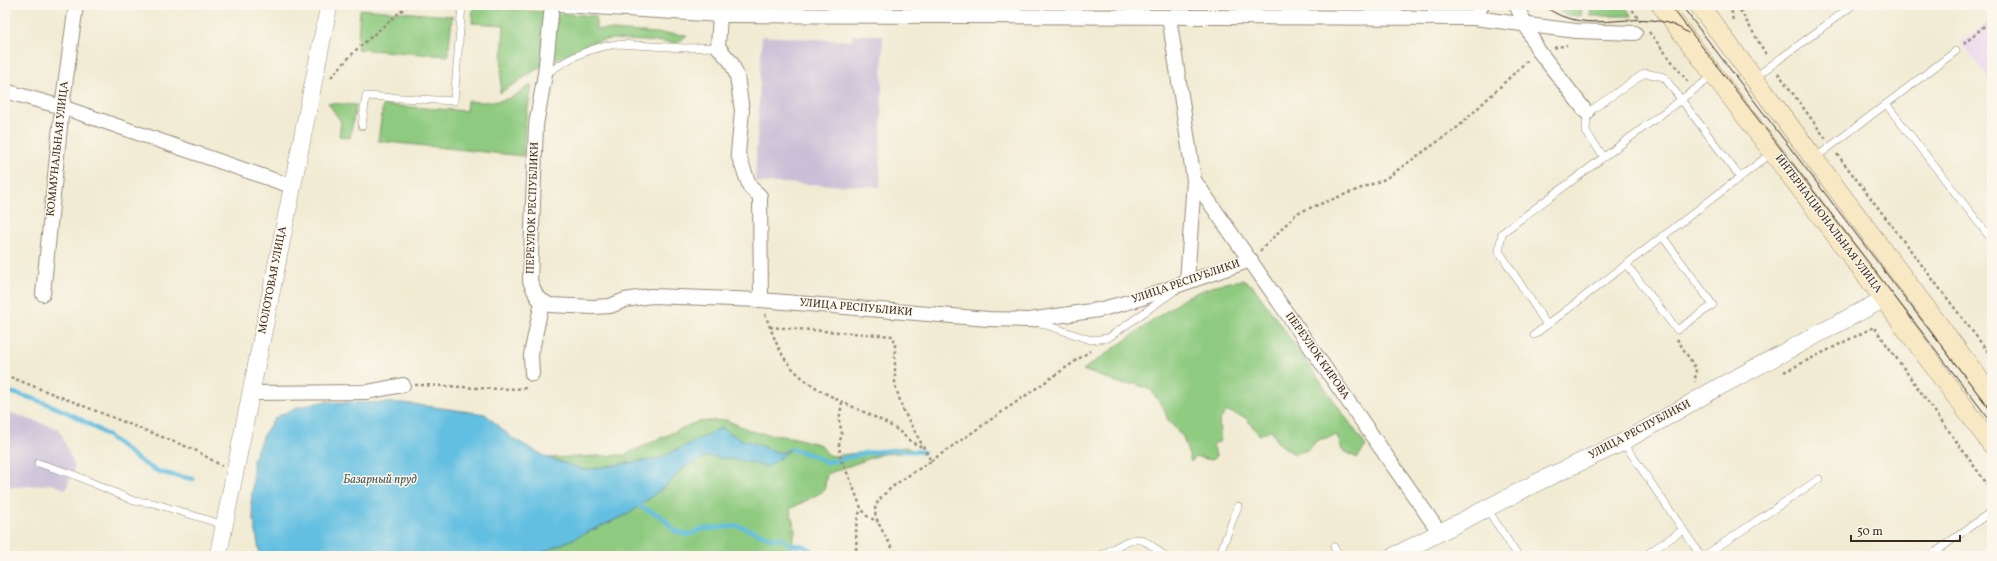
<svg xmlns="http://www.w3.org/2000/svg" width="1997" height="561" font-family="Vollkorn,serif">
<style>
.built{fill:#e9d2ee}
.industrial{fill:#c9bfd7}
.green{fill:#8eca7f;stroke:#647a4e}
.water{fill:#63bfe1;stroke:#4f7480}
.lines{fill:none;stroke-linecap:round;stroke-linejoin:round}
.stream{stroke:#63bfe1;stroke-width:4.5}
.service-casing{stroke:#968a78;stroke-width:8}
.minor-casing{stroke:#968a78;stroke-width:16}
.tertiary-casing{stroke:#968a78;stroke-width:18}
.secondary-casing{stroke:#968a78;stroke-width:20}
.path{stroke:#968a78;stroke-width:2.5;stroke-dasharray:3 3;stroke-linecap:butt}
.service{stroke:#fff;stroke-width:7}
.minor{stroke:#fff;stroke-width:14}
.tertiary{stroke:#fff;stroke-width:17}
.secondary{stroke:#f8e8c3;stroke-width:19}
.tram{stroke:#3b2a1e;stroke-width:1}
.labels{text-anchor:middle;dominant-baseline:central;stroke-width:3;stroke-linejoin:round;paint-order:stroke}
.street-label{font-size:11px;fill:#3b2a1e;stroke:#fbf7ec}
.water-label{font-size:12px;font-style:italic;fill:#475758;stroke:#fbf7ec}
</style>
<rect width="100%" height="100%" fill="#fbf7ec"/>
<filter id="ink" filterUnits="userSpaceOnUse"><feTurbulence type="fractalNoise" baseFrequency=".025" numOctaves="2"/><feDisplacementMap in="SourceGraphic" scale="8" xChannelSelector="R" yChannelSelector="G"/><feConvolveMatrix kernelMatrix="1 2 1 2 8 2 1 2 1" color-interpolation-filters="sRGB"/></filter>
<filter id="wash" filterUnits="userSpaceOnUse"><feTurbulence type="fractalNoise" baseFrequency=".012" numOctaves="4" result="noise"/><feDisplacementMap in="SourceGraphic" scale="16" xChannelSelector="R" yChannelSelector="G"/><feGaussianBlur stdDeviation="0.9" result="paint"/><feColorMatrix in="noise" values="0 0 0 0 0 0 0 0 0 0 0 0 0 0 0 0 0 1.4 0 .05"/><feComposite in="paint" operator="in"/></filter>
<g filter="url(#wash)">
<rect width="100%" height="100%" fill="#f1ebd3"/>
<path class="built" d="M 1992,19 L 1992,82 L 1961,43 Z"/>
<g class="industrial">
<path d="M 852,35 L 883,35 L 880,187 L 755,182 L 762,36 L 852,41 Z"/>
<path d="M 5,411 L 59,429 L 75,467 L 66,489 L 51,484 L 5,488 Z"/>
</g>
<g class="green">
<path d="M 1549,5 L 1582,5 L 1581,16 L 1565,15 Z"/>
<path d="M 1591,5 L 1624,5 L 1632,16 L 1590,16 Z"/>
<path d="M 476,7 L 546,12 L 542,66 L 500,93 L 504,25 L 472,23 L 473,8 Z"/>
<path d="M 360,9 L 452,16 L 448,56 L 357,49 Z"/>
<path d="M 555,13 L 596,16 L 596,29 L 687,35 L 677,43 L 611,39 L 593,42 L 551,62 Z"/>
<path d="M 532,85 L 525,125 L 523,156 L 378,141 L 383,105 L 466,111 L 467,101 C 484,102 500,104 516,95 C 522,92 526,87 532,85 Z"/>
<path d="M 328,103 L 356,105 L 350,138 L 339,136 L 341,122 Z"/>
<path d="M 1242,280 L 1253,286 L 1366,446 L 1357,458 L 1342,450 L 1337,435 L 1318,440 L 1307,450 L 1294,454 L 1277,442 L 1272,430 L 1259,435 L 1246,418 L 1227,411 L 1219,421 L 1221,441 L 1213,444 L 1216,456 L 1212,460 L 1196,457 L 1191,462 L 1183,437 L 1168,420 L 1163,407 L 1151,390 L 1135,384 L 1122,384 L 1083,370 L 1188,296 L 1219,284 Z"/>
<path d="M 726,420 L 754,432 L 796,438 L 821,445 L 828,455 L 833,456 L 906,447 L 917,452 L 882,454 L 827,474 L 824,491 L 790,509 L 795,531 L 790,554 L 773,556 L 535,556 L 630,513 L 660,458 L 585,470 L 548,458 L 624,455 L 696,422 Z"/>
</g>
<path class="water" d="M 322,402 L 404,403 L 485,414 L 512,438 L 548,458 L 585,470 L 660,458 L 721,428 L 741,439 L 780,453 L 791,449 L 768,467 L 744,461 L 707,456 L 683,468 L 668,484 L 630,513 L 535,556 L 260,556 L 251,503 L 253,485 L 253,459 L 264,434 L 275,418 L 295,408 Z"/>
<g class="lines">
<g class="stream">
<path d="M 5,391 C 41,399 77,415 108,436 C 126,448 139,464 160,472 C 170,475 182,477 193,479"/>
<path d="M 791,449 L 815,456 L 825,462 L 835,461 L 865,453 L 892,450 L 924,452"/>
<path d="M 639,506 L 661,516 L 675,531 L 688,535 L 703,529 L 739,526 L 774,539 L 782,538 L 790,545 L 804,546 L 820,556"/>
</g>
</g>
</g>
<g filter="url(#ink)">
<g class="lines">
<g class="service-casing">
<g id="service">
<path d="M 739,5 L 742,15"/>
<path d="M 546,74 C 569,58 590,47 618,44 L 685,48 L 718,47"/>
<path d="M 1754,78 L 1853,5"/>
<path d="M 1886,104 L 1992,240"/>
<path d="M 362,126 L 366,96 L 454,101 L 462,5"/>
<path d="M 1604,157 L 1714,75"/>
<path d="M 1815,158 L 1956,51"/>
<path d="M 1626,264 L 1677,330 L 1713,305 L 1662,236"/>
<path d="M 1037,322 L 1091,340 L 1108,338 L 1173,292"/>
<path d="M 1547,325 L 1499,251 L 1502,233 L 1604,157 L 1586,132 L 1587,113 L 1645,73 L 1664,77 L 1740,177"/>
<path d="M 1534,335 L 1773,152"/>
<path d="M 1623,442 L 1701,556"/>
<path d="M 38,463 L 72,474 L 134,501 L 153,503 L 224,525"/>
<path d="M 1487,509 L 1518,556"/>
<path d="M 1334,547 L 1339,556"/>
<path d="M 1100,556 C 1131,540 1135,528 1164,556"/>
<path d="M 1219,556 L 1238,506"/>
<path d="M 1644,556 L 1683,530"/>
<path d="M 1704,556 L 1819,479"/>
<path d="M 1930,556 L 1989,513 L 1992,508"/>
</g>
</g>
<g class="minor-casing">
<g id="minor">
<path d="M 552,5 L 545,74 L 536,125 L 530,281 L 537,297 L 549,305 L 594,307 L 610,306 L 625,300 L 651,296 L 761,300"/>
<path d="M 564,5 L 720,15 L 1474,18 L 1576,31 L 1635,33"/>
<path d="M 1516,5 L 1538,50 L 1587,113"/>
<path d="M 720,15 L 718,47 L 731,62 L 737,76 L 742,111 L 738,154 L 750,187 L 760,196 L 761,300 L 988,319 L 1029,320 L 1098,310 L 1136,300 L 1251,260"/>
<path d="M 1169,17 L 1194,180 L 1440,533"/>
<path d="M 1474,18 L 1482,5"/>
<path d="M 5,91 L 62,107 L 291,186"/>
<path d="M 1187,282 L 1194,180"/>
<path d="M 43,294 L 62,107 L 76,5"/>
<path d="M 532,374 L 531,355 L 542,302"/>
<path d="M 251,393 L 367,392 L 403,385"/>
</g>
</g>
<g class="tertiary-casing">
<g id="tertiary">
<path d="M 218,556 L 329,5"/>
<path d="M 1394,556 L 1538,482 L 1623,442 L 1717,388 L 1884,299"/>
</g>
</g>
<g class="secondary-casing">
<g id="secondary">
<path d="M 1661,5 L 1884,299 L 1992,445"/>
<path d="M 1699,5 L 1992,396"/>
</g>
</g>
<g class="path">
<path d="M 1629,5 L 1640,21"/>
<path d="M 1731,5 L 1733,22"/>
<path d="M 1737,5 L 1767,56"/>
<path d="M 1649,32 L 1688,82"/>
<path d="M 1964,44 L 1992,19"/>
<path d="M 1554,48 L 1567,45"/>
<path d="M 1778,73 L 1826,139"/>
<path d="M 331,77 L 357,49 L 408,5"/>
<path d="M 1837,154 L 1992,357"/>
<path d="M 1260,251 L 1297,213 L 1385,179 L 1458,127 L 1529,59"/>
<path d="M 765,314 C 772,332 779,354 792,368 C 819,397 860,407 893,427 C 905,434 908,443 923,447"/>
<path d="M 770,327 L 893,336 L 895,342 L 895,384 L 902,408 L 931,461 C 917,471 873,494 875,512 C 876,523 891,545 897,556"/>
<path d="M 1677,339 L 1696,369 L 1695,382"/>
<path d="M 1784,372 L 1874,327 L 1992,491"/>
<path d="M 5,375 L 195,450 L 222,466"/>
<path d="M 415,385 C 453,385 490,391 528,388"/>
<path d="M 842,402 L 839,421 L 842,433 L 839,445 L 841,460 L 850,479 L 861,508 L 867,516 L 878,522"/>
<path d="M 931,461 L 1090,351"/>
<path d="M 855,556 C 859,538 852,529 861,509"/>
</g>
<use href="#service" class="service"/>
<use href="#minor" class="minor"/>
<use href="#tertiary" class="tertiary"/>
<use href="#secondary" class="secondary"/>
<g class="tram">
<path d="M 1543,5 C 1589,43 1643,0 1688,33"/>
<path d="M 1670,5 L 1992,423"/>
<path d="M 1681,5 L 1992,412"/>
</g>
</g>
</g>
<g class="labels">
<g class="street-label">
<text transform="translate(58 149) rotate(-84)">КОММУНАЛЬНАЯ УЛИЦА</text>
<text transform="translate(533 208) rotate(-88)">ПЕРЕУЛОК РЕСПУБЛИКИ</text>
<text transform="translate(1828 224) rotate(53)">ИНТЕРНАЦИОНАЛЬНАЯ УЛИЦА</text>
<text transform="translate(273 280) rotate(-79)">МОЛОТОВАЯ УЛИЦА</text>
<text transform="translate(1186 282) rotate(-19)">УЛИЦА РЕСПУБЛИКИ</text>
<text transform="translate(856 308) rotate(5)">УЛИЦА РЕСПУБЛИКИ</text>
<text transform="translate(1317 356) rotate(55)">ПЕРЕУЛОК КИРОВА</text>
<text transform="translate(1640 430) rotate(-28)">УЛИЦА РЕСПУБЛИКИ</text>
</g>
<g class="water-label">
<text x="380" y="480">Базарный пруд</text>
</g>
</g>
<rect width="1997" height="561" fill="none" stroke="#fbf7ec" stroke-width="20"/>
<path d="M1851 535v6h109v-6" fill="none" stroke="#3b2a1e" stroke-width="2"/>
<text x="1857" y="535" font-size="12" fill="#3b2a1e" stroke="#fbf7ec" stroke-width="3" paint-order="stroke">50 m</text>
</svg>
